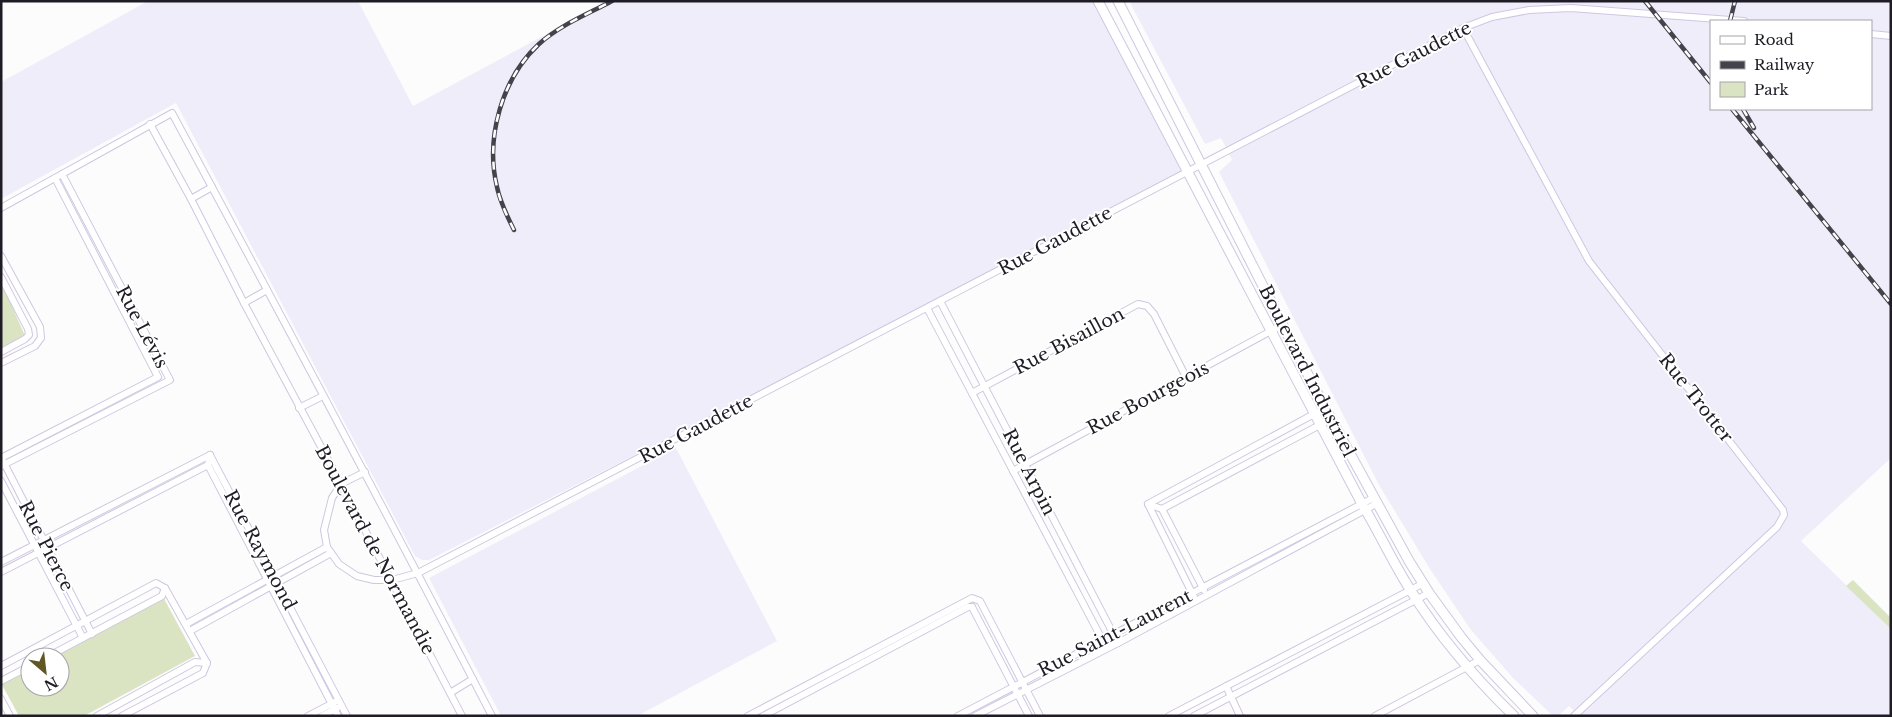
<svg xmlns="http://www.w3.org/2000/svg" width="1892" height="717" font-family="'Libre Baskerville',serif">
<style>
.built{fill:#f0edfb;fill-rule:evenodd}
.green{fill:#dbe4c2}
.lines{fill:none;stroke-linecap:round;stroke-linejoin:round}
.street-casing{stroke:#cec7e2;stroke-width:8}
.secondary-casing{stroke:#cec7e2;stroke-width:11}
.street{stroke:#fff;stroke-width:6}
.secondary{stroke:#fff;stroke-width:9}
.rail-casing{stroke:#44424a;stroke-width:4.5}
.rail{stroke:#fff;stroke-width:2.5;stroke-dasharray:8;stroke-linecap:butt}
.labels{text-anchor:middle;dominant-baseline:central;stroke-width:4;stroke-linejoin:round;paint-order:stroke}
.street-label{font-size:18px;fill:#1f1c26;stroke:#fff}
</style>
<rect width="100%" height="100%" fill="#fcfcfc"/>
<g class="built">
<path d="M 148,1 L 358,1 L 413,106 L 608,1 L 1098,1 L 1187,173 L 429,560 L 422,560 L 415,556 L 176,103 L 1,199 L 1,78 L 3,81 Z"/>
<path d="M 1129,1 L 1891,1 L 1891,458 L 1801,541 L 1891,629 L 1891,716 L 1579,716 L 1569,706 L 1558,716 L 1553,716 L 1513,678 L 1471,630 L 1430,569 L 1379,485 L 1219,172 L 1232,160 L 1221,138 L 1205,144 ZM 1711,21 L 1871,21 L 1871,109 L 1711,109 Z"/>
<path d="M 676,448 L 777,641 L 637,716 L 501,716 L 429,578 Z"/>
</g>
<g class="green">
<path d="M 1,281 L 25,336 L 1,348 Z"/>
<path d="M 1853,580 L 1891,618 L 1891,629 L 1846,586 Z"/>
<path d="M 162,595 L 195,656 L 84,716 L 19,716 L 1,683 L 30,665 L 30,687 L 60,687 L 60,657 L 46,657 Z"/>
</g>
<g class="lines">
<g class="street-casing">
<g id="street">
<path d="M 1463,28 L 1589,261 L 1783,510 L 1784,515 L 1777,527 L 1574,716"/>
<path d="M 1871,34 L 1891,36"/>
<path d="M 150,124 L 191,199 L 244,303 L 341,484 L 462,716"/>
<path d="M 191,199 L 212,187"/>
<path d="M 1,208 L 172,113 C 280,313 387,514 492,716"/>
<path d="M 1,256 L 40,327 L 41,338 L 35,346 L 1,363"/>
<path d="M 1,277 L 28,329 L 29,335 L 25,339 L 1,352"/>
<path d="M 940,301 L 1118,643"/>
<path d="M 244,303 L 267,290"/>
<path d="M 927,308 L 1104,643"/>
<path d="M 972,393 L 1138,304 L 1147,306 L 1154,314 L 1186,377"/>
<path d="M 299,408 L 323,396"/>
<path d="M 210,455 L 347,716"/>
<path d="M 210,455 L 208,465 L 338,716"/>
<path d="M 1,458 L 158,377 L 55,178"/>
<path d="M 3,461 L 92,634"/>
<path d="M 1,466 L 170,380 L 62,174"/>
<path d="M 1013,471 L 1282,325"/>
<path d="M 365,472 L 341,484 L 332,498 L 324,530 L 327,547 L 339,564 L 357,576 L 374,580 L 392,580 L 418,573 L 1463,28 L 1492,17 L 1529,10 L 1571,8 L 1744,21"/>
<path d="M 1,481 L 83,638"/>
<path d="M 1148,504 L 1325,408"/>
<path d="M 1148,504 L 1162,509 L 1204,590"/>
<path d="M 1148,504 L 1194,597"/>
<path d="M 1162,509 L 1331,419"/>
<path d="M 1,562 L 210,455"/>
<path d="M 1,572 L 208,465"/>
<path d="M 972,607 L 1029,716"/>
<path d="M 186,624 L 327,547"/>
<path d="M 190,631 L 331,553"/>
<path d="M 47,657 L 162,596 L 165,588"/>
<path d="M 1,666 L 156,583 L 165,588 L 207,663 L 203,673 L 122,716"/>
<path d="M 1,681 L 30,666"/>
<path d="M 1226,686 L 1240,716"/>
<path d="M 450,693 L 473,679"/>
<path d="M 1,699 L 10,716"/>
<path d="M 97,716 L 195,662 L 207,663"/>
<path d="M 308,716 L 335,702"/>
<path d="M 322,716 L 337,708"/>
<path d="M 748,716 L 972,598 L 980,601 L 1040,716"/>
<path d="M 763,716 L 968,607 L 972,607"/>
<path d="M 958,716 L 1373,498"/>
<path d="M 975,716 L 1118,643 L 1376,504"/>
<path d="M 1169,716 L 1422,584"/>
<path d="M 1194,716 L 1429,593"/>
<path d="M 1375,716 L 1480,660"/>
</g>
</g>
<g class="secondary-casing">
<g id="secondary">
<path d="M 1098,1 L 1362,504 C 1379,532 1393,563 1411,591 C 1439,636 1476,679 1514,716"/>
<path d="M 1118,1 L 1325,408 L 1409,561 L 1429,593 L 1461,637 L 1480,660 L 1533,716"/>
</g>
</g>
<use href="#street" class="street"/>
<use href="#secondary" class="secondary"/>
<g class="rail-casing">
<g id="rail">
<path d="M 1645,1 L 1711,83"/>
<path d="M 1730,21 L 1735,1"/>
<path d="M 1732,109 L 1891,304"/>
<path d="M 1743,109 L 1754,128"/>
<path d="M 514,230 C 507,216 500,202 497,187 C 485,138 502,78 539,44 C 560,25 588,14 612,1"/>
</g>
</g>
<use href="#rail" class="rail"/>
</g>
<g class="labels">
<g class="street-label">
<text transform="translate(1414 55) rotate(-27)">Rue Gaudette</text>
<text transform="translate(1055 241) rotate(-28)">Rue Gaudette</text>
<text transform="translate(142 327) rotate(62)">Rue Lévis</text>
<text transform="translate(1069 341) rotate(-28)">Rue Bisaillon</text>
<text transform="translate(1307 371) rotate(63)">Boulevard Industriel</text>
<text transform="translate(1148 398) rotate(-28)">Rue Bourgeois</text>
<text transform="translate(1696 398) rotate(52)">Rue Trotter</text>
<text transform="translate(696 429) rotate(-28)">Rue Gaudette</text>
<text transform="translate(1029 472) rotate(63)">Rue Arpin</text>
<text transform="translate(46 546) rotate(63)">Rue Pierce</text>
<text transform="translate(260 550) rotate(62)">Rue Raymond</text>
<text transform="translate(375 550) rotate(62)">Boulevard de Normandie</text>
<text transform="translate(1115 633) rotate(-27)">Rue Saint-Laurent</text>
</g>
</g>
<rect width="1892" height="717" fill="none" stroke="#1f1c26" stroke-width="5"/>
<rect x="1710" y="20" width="162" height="90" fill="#ffffff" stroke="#a5a4a8"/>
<rect x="1720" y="36" width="25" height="8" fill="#ffffff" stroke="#a5a4a8"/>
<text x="1754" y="45" font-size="15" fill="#1f1c26">Road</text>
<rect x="1720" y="61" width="25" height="8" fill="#44424a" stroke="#a5a4a8"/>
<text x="1754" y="70" font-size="15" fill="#1f1c26">Railway</text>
<rect x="1720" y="82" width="25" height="15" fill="#dbe4c2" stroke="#a5a4a8"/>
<text x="1754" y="95" font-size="15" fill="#1f1c26">Park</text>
<g transform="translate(45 672) rotate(152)"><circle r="24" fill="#ffffff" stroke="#a5a4a8"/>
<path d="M0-4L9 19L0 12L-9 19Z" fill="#605724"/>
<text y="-8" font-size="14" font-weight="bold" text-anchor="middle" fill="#1f1c26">N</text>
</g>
</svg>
